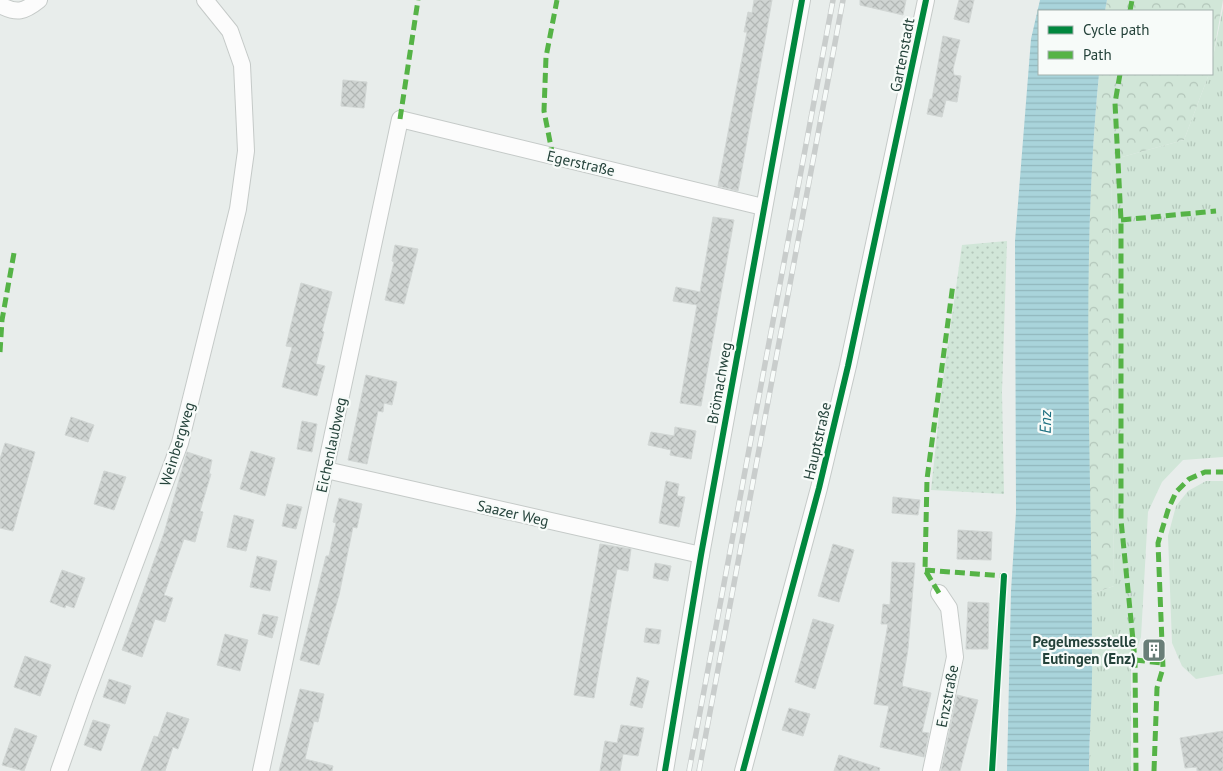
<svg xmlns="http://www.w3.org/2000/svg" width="1223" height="771" font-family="'PT Sans',sans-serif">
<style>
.grass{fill:url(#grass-tufts)}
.forest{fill:url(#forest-crowns)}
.park{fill:url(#park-dots)}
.water{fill:url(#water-rules)}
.building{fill:url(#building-cross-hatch);stroke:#d1d6d4}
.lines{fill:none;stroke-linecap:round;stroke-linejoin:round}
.minor-casing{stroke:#c5cac8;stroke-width:18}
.minor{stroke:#fcfcfc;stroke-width:16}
.rail-casing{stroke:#c9cdcc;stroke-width:5.5}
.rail{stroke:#f7fbf9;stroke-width:4;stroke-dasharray:11;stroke-linecap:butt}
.quiet{stroke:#55b346;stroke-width:5;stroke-dasharray:10 5;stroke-linecap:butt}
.cycleway-casing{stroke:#f7fbf9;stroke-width:9}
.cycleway{stroke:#00873e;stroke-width:6}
.labels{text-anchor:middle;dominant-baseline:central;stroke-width:4.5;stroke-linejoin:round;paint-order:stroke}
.street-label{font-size:15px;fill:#24423a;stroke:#f7fbf9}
.poi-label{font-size:15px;font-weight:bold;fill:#24423a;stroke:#f7fbf9;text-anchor:end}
.water-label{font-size:16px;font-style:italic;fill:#1c6f80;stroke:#f7fbf9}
</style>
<defs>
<pattern id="grass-tufts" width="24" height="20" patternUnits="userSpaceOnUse" patternTransform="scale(1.25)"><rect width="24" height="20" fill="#d1e6d8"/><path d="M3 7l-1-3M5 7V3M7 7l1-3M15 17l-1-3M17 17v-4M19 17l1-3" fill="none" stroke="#b3c6ba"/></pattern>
<pattern id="forest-crowns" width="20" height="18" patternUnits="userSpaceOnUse" patternTransform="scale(1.25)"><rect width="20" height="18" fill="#d1e6d8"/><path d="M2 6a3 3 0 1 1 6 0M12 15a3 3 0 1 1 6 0" fill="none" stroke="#b3c6ba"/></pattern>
<pattern id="park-dots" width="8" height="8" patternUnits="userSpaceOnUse" patternTransform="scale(1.25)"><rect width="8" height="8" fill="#d1e6d8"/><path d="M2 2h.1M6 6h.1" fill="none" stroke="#b3c6ba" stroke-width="1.8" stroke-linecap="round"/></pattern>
<pattern id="water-rules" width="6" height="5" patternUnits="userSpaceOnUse" patternTransform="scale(1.25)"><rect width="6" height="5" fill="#a9d4db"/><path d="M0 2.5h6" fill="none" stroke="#91b7bd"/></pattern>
<pattern id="building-cross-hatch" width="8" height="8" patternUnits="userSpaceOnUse" patternTransform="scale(1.25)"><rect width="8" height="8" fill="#cfd4d2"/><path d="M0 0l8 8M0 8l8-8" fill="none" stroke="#b2b7b5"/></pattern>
</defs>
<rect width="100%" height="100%" fill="#e8edeb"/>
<g class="grass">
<path d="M 1223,8 L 1223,457 L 1183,460 L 1162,482 L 1148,512 L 1141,637 L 1131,666 L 1131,771 L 1089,771 L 1092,656 L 1091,594 L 1114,586 L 1111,160 L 1184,140 L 1209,74 L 1212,74 L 1212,62 Z"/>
<path d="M 1206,481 L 1223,481 L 1223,674 L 1196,679 L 1182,666 L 1172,643 L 1168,536 L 1176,506 L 1188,491 Z"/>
</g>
<g class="forest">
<path d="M 1107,0 L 1223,0 L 1212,62 L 1212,11 L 1105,11 Z"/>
<path d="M 1099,74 L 1209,74 L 1184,140 L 1111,160 L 1114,586 L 1091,594 C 1088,421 1082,247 1099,74 Z"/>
</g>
<path class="park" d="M 1007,241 L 1002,392 L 1004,494 L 931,490 L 942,387 L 962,245 Z"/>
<path class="water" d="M 1040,0 L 1107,0 L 1105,11 L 1039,11 L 1039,74 L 1099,74 C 1080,267 1092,461 1092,654 C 1093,693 1089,732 1089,771 L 1007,771 L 1011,591 L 1016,512 L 1015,241 L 1031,39 Z"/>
<g class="building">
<path d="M 754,0 L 772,0 L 738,191 L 718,186 L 747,32 L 744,32 L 748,12 L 752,13 Z"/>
<path d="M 860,0 L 906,0 L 903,15 L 860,5 Z"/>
<path d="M 959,0 L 974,0 L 969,23 L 954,19 Z"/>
<path d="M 943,36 L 960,40 L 953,69 L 954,75 L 961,76 L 957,102 L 946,100 L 942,117 L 927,114 L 930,99 L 932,99 Z"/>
<path d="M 343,80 L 367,82 L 364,108 L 341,106 Z"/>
<path d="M 713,217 L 734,220 L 701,406 L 680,403 L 697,305 L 673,301 L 676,287 L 700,292 Z"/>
<path d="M 395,245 L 418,249 L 404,304 L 385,300 L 394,262 L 392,261 Z"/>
<path d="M 301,283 L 332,292 L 322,331 L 324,332 L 316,364 L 325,366 L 317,396 L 282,387 L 292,347 L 286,346 Z"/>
<path d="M 366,375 L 397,382 L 392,405 L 384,403 L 383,412 L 378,411 L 367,464 L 348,460 Z"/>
<path d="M 71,417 L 94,425 L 88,442 L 65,435 Z"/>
<path d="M 302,421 L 317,424 L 312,452 L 297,449 Z"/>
<path d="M 675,427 L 696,431 L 691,459 L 670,455 L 671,450 L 648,445 L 651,432 L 674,436 Z"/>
<path d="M 5,443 L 35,452 L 13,531 L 0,528 L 0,459 Z"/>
<path d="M 251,451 L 275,458 L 265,496 L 240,489 Z"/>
<path d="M 187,452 L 212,460 L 209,474 L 211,474 L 200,511 L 203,512 L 195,542 L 184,539 L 164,595 L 173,598 L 165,622 L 155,619 L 142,657 L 122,650 L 164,533 Z"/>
<path d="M 104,471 L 126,477 L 114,510 L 94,504 Z"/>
<path d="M 666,481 L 679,484 L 677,496 L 685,497 L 679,527 L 659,523 Z"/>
<path d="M 893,497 L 920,500 L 918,515 L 892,513 Z"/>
<path d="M 339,498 L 362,504 L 357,528 L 353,527 L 339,595 L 319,665 L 300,660 L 326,556 L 329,556 L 336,523 L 333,522 Z"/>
<path d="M 287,504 L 302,507 L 296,529 L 282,526 Z"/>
<path d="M 234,515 L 254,520 L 246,551 L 227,547 Z"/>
<path d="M 958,530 L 992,532 L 991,560 L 957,559 Z"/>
<path d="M 600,544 L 631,549 L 628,571 L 617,569 L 594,698 L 574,695 Z"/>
<path d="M 833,544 L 854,550 L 839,602 L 818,596 Z"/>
<path d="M 257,556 L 277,561 L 270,591 L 250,587 Z"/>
<path d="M 892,562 L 915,563 L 908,649 L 902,686 L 931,693 L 922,732 L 929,733 L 924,757 L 880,747 L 889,706 L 874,704 L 888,624 L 881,624 L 883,604 L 890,605 Z"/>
<path d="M 655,563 L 671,566 L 668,581 L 653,578 Z"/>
<path d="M 62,570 L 85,578 L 74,608 L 66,605 L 65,608 L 50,602 Z"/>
<path d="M 968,602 L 989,603 L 988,649 L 966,649 Z"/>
<path d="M 263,614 L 278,617 L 272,638 L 258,634 Z"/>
<path d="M 813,619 L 834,625 L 815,689 L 795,682 Z"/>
<path d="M 646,628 L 661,630 L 659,644 L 644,642 Z"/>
<path d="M 225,634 L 248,640 L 240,671 L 217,665 Z"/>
<path d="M 25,656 L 51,665 L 40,696 L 14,687 Z"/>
<path d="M 637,677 L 649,681 L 642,708 L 630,705 Z"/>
<path d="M 109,679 L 131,686 L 125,704 L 103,697 Z"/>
<path d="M 300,689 L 324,694 L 318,722 L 314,721 L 305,759 L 333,766 L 332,771 L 279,771 Z"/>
<path d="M 957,695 L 978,700 L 960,771 L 941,771 Z"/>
<path d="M 789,708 L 810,714 L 803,736 L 782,730 Z"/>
<path d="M 167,712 L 189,719 L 178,749 L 173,747 L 165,771 L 141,771 L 154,736 L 158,737 Z"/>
<path d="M 93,720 L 110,725 L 101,751 L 84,745 Z"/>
<path d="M 621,725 L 644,728 L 638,756 L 623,754 L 620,771 L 600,771 L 605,741 L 617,743 Z"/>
<path d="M 15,728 L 37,736 L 24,771 L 2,765 Z"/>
<path d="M 1223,731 L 1223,771 L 1197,771 L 1197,767 L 1185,768 L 1180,738 Z"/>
<path d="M 839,755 L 880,768 L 879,771 L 834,771 Z"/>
</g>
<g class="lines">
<g class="minor-casing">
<g id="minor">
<path d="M 0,5 C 17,14 24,12 39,0"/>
<path d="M 326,470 L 701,555"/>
<path d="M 59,771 L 85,697 L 180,443 L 238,209 L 246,151 L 242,65 L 230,31 L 205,0"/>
<path d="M 261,771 L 400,119 L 763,207"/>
<path d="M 665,771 L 701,555 L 802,0"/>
<path d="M 743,771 L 819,488 L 848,366 L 926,0"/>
<path d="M 931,771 L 955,657 L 949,608 L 939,593"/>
</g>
</g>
<use href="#minor" class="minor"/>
<g class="rail-casing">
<g id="rail">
<path d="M 689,771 L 833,0"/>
<path d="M 699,771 L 843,0"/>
</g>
</g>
<use href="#rail" class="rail"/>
<g class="quiet">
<path d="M 1130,11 L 1132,0"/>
<path d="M 1120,74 L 1115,103 L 1121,220 L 1121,520 L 1135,660 L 1136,771"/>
<path d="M 400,119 L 418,0"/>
<path d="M 553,157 L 544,111 L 546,57 L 557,0"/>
<path d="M 1121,220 L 1216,211"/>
<path d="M 0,352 L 2,320 L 14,253"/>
<path d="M 925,570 L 1004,576 L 1004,579"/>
<path d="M 939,593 L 925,570 L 927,479 L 953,284"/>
<path d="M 1135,660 L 1162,663"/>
<path d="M 1154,771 L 1157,688 L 1163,668 L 1158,543 L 1168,510 L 1176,492 L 1189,479 L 1205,472 L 1223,472"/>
</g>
<g class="cycleway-casing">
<g id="cycleway">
<path d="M 665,771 L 701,555 L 802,0"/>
<path d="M 743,771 L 819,488 L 848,366 L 926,0"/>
<path d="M 992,771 L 1004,576"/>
</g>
</g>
<use href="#cycleway" class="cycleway"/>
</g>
<defs>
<g id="building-square" transform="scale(1.25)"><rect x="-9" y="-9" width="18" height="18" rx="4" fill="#697e78" stroke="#f7fbf9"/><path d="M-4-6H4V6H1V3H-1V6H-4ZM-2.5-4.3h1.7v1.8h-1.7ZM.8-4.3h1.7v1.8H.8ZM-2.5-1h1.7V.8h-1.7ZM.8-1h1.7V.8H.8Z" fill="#fff"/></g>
</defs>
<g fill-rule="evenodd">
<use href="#building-square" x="1154" y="650"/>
</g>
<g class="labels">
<g class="street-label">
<text transform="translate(902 55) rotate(-79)">Gartenstadt</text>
<text transform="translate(581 163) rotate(13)">Egerstraße</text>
<text transform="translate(719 383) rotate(-80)">Brömachweg</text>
<text transform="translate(817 441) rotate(-77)">Hauptstraße</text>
<text transform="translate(177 444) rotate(-73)">Weinbergweg</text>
<text transform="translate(331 445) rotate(-78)">Eichenlaubweg</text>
<text transform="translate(513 513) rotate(13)">Saazer Weg</text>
<text transform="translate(947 696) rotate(-79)">Enzstraße</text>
</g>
<g class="poi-label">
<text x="1136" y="641">Pegelmessstelle<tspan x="1136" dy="17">Eutingen (Enz)</tspan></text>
</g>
<g class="water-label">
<text transform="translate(1045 422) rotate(-89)">Enz</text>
</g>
</g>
<rect x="1038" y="10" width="175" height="65" fill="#f7fbf9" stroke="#a3b1ad"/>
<rect x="1048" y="26" width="25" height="8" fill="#00873e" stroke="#a3b1ad"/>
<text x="1083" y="35" font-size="15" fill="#24423a">Cycle path</text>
<rect x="1048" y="51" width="25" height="8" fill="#55b346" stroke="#a3b1ad"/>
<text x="1083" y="60" font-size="15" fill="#24423a">Path</text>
</svg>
